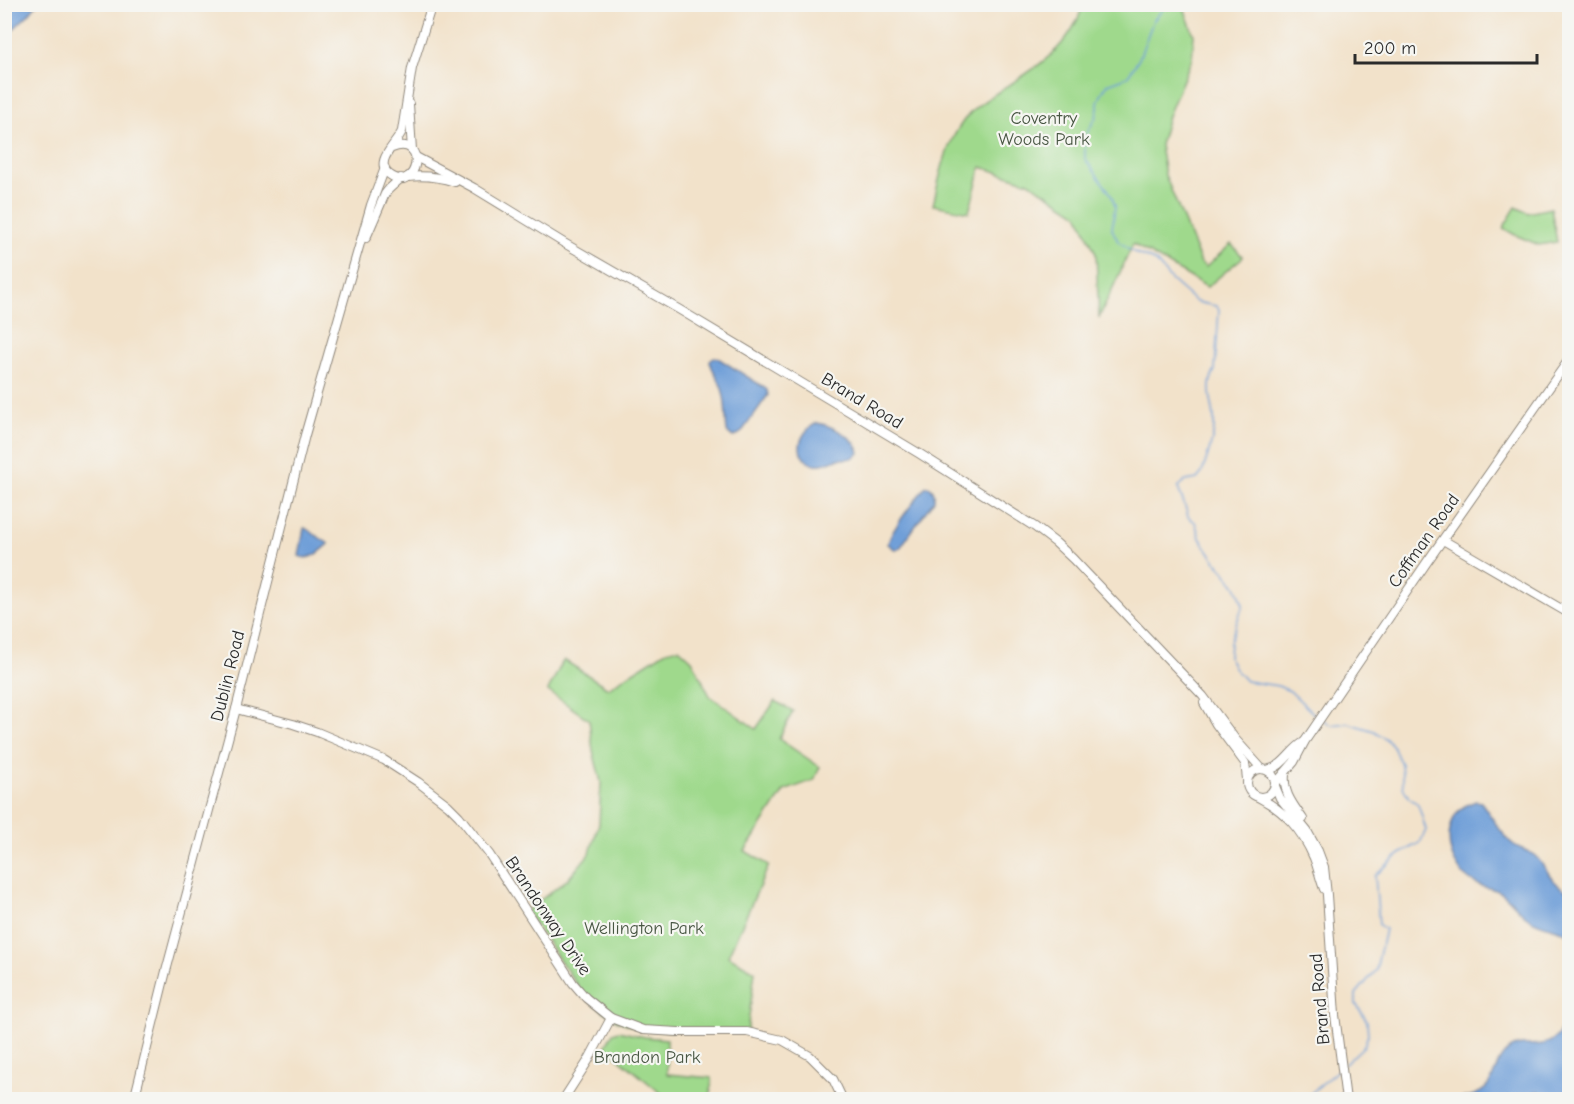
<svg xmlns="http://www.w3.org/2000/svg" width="1574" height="1104" font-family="'Comic Neue',sans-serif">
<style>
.green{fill:#9fd98c;stroke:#65825c;stroke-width:1.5}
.water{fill:#6f9fd8;stroke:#4d6582;stroke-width:1.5}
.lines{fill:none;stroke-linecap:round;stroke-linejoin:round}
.stream{stroke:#6f9fd8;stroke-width:1.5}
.secondary-casing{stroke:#8e867a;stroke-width:10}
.secondary{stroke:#fff;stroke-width:8}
.labels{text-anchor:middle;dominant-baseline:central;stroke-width:4.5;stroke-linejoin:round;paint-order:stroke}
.park-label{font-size:18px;fill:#485643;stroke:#f6f6f2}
.street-label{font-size:18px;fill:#2b2b2b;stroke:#f6f6f2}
</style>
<rect width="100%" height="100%" fill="#f6f6f2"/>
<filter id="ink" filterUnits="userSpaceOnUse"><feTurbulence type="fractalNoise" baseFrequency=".0167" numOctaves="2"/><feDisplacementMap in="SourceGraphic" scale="12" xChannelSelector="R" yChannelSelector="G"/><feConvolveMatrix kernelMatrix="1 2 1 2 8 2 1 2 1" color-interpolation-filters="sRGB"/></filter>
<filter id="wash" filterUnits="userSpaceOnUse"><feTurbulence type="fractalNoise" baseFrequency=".008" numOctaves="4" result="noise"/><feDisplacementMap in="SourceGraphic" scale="24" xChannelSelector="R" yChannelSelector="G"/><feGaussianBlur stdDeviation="1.35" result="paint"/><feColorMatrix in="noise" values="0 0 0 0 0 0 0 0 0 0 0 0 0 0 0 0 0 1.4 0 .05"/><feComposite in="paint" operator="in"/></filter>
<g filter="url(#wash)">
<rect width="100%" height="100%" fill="#f2e2ca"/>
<g class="green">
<path d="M 1083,5 L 1183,5 L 1194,35 L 1192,58 L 1168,116 L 1160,145 L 1165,175 L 1201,263 L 1206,267 L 1231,244 L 1243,257 L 1207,287 L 1133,244 L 1099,318 L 1096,254 L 1078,214 L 1029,182 L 981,167 L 969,212 L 933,205 C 940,176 945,145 964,120 C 974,107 990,97 1003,89 C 1038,67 1071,46 1083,5 Z"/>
<path d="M 1516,207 L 1528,213 L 1551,208 L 1557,242 L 1539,245 L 1515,235 L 1503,228 Z"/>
<path d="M 679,648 L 692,660 L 710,696 L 756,729 L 775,701 L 793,711 L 779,739 L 820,767 L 814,780 L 784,791 L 745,851 L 769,865 L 728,956 L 755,971 L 747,1032 L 643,1030 L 616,1020 L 586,998 L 526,911 L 568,879 L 590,853 L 599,823 L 601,782 L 593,751 L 589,720 L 548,691 L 562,663 L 564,660 L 608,688 L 666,651 Z"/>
<path d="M 618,1031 L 645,1037 L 667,1039 L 667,1074 L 712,1078 L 710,1099 L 668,1099 L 605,1047 L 613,1033 Z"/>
</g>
<g class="water">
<path d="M 5,4 L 36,5 L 29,14 L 5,37 Z"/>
<path d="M 714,357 L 718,358 L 762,386 L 767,390 L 768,395 L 741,433 L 733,437 L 727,432 C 725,415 727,397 719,381 C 716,374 710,367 710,360 Z"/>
<path d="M 818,423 C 832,426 858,438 859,453 C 852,461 847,458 838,459 C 830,460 823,466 815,464 C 790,458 800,429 818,423 Z"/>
<path d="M 928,486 C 934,488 935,493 934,500 L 900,548 L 896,550 L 888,544 C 890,530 916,500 925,487 Z"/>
<path d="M 304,528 L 305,528 L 329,544 C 321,551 310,562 299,556 Z"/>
<path d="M 1476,801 L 1481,802 C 1490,814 1502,836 1513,844 C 1519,849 1528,850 1534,855 C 1549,868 1549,883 1569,892 L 1569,935 C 1557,926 1540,927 1527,917 C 1517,910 1511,898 1500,892 C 1493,888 1484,888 1477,884 C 1458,876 1446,852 1450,830 C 1454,813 1459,807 1476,801 Z"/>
<path d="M 1569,1004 L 1569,1099 L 1542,1099 L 1542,1094 L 1538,1091 L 1535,1092 L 1533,1096 L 1529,1094 L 1526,1094 L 1524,1098 L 1520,1096 L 1511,1099 L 1459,1099 C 1504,1092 1486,1067 1510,1049 C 1524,1039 1544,1052 1558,1035 C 1565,1027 1566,1013 1569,1004 Z"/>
</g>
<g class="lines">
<g class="stream">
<path d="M 1164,4 L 1164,8 L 1153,21 L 1139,59 L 1127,77 L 1108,84 L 1103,91 L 1098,102 L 1098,109 L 1096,117 L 1085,137 L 1085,159 L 1111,194 L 1115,206 L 1112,229 L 1118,241 L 1134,252 L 1156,262 L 1172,281 L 1196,302 L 1216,306 L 1219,310 L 1215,370 C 1203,390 1216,406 1214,426 C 1214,439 1206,460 1202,473 L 1197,479 C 1187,481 1185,479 1178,488 C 1181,497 1186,506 1188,517 L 1195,522 L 1200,538 L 1212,556 L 1236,586 L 1240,596 L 1243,605 L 1230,642 L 1229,657 L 1234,668 L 1246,681 L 1278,686 L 1290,691 L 1313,713 L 1318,717"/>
<path d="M 1322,719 L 1331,725 L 1348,723 L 1374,731 L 1386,739 L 1393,747 L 1401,764 L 1403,787 L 1409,798 L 1418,804 L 1426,830 L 1420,843 C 1401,851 1389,863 1375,876 L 1379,925 L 1385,929 L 1376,970 L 1356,994 L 1356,1004 L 1367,1021 L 1368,1035 L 1364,1046 L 1345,1064"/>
<path d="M 1303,1100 L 1339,1069"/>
</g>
</g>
</g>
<g filter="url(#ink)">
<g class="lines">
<g class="secondary-casing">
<g id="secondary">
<path d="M 409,104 L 412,150"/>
<path d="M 392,148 C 429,134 418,195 390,175 C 372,162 397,144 402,131 L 412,68 L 432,4"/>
<path d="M 416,157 L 474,188 L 564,243 L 680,310 L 920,454 L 1035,527 L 1056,543 L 1073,559 L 1203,696 L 1235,739 L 1262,769"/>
<path d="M 408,177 C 425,175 439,177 455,182"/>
<path d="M 366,238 L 385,194 L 389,189 L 401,178"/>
<path d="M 1443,540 L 1570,614"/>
<path d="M 1204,703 L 1216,724 L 1245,763 L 1247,779"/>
<path d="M 236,709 L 293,724 L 317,732 L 384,760 L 418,782 L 448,805 L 459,816 L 489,854 L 573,983 L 586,998 L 611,1018 L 643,1030 L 678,1032 L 747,1032 L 782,1040 L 810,1056 L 833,1079 L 843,1100"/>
<circle cx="1261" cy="783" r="14"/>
<path d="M 1267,770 C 1284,767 1290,750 1304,742"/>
<path d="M 1285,773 C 1283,793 1292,803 1303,819"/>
<path d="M 1275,784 L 1294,762 L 1305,741 L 1427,562 L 1570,358"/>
<path d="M 1275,786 L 1280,798 L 1307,831 L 1318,851 L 1324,867 L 1327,895 L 1335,1015 L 1346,1100"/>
<path d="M 1258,797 C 1285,811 1302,830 1314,858 C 1318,868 1320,879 1324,889"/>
<path d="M 134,1100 L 165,975 L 236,709 L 305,435 L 371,205 L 385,168"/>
<path d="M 563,1100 L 588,1061 L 611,1018"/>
</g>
</g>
<use href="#secondary" class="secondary"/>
</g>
</g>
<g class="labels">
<g class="park-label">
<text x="1044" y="118">Coventry<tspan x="1044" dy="21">Woods Park</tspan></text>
<text x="644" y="928">Wellington Park</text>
<text x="647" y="1057">Brandon Park</text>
</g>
<g class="street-label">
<text transform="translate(862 401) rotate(31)">Brand Road</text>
<text transform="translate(1424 541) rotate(-55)">Coffman Road</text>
<text transform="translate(228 676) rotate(-76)">Dublin Road</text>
<text transform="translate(548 916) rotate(56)">Brandonway Drive</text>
<text transform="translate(1320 999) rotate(-95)">Brand Road</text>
</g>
</g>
<rect width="1574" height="1104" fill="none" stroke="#f6f6f2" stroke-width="24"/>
<path d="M1355 54v9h182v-9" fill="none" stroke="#2b2b2b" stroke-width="3"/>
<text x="1364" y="54" font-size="18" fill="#2b2b2b" stroke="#f6f6f2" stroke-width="4.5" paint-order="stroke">200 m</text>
</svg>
